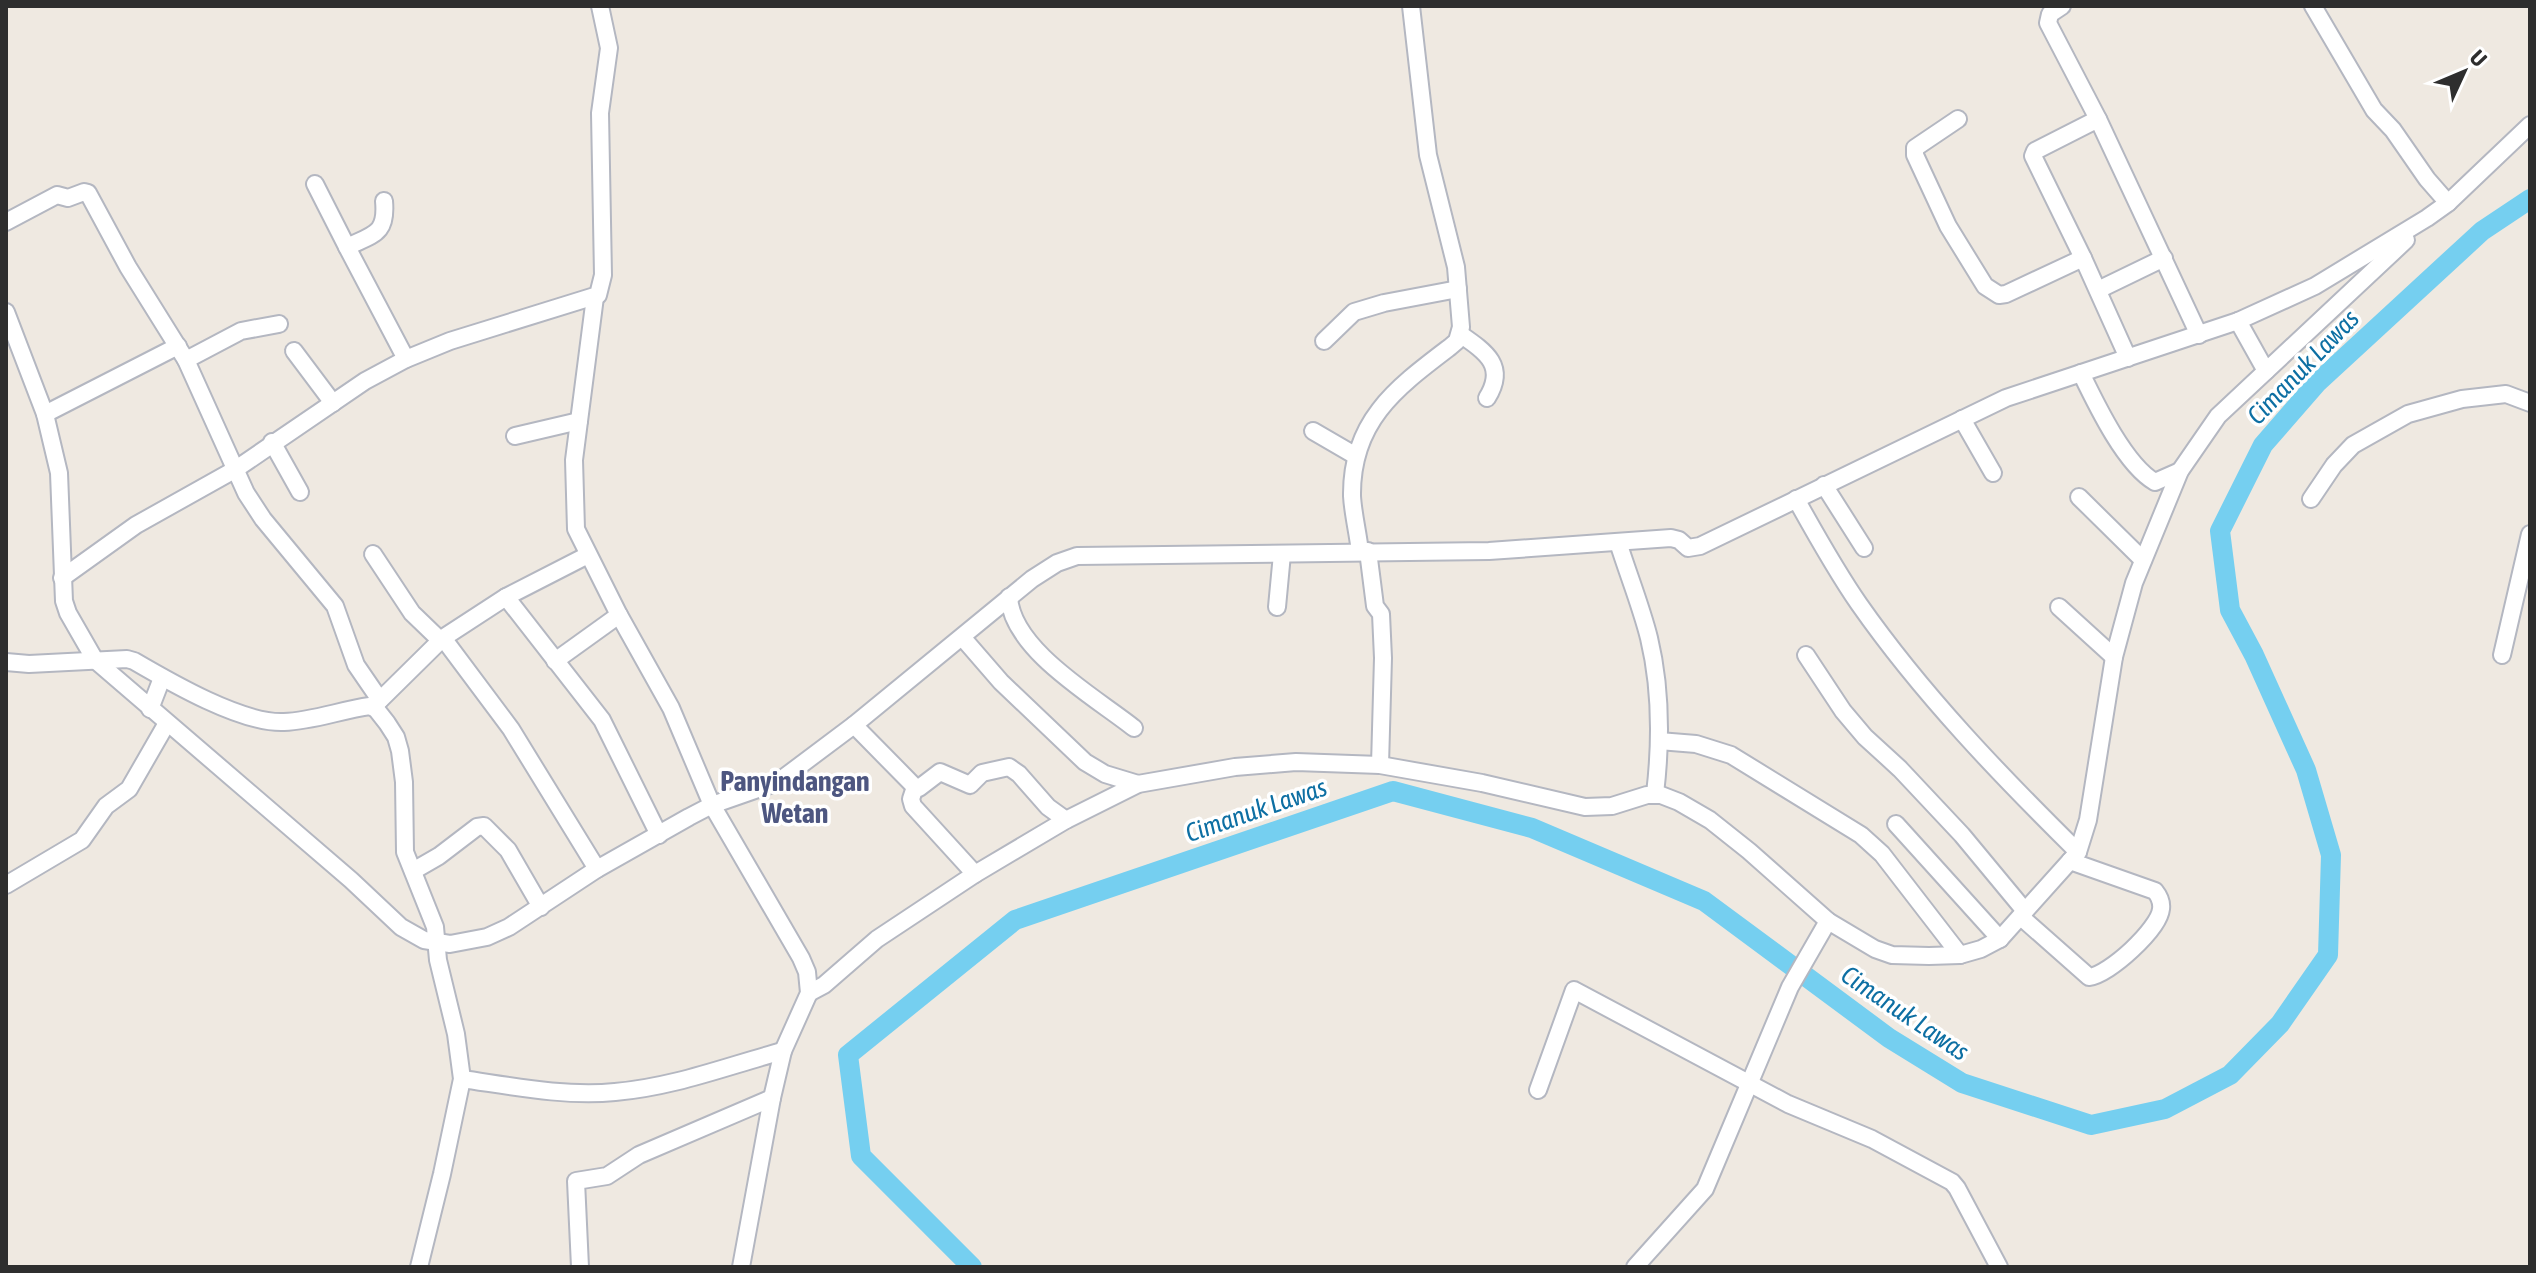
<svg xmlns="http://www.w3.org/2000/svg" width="2536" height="1273" font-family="'Asap Condensed',sans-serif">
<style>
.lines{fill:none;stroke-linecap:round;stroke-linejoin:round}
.river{stroke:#75cff0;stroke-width:20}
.minor-casing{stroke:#b4b7c1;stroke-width:20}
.minor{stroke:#fff;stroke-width:16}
.labels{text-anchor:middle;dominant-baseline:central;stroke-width:7;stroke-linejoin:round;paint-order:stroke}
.water-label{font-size:26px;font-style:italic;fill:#0d6fa3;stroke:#fff}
.quarter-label{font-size:28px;font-weight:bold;fill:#4d5680;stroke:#fff}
</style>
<rect width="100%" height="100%" fill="#efe9e1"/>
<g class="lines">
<path class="river" d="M 972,1267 L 861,1156 L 848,1055 L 1015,920 L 1393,791 L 1532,828 L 1704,901 L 1889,1038 L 1962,1083 L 2091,1125 L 2165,1109 L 2230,1075 L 2280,1024 L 2328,955 L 2331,855 L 2306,770 L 2254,655 L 2230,610 L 2220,531 L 2263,445 L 2317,383 L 2482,231 L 2530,199"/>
<g class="minor-casing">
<g id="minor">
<path d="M 2062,6 L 2050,14 L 2048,23 L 2098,119 L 2199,335"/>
<path d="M 2313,6 L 2374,110 L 2393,130 L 2427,179 L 2448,203"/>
<path d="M 1958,119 L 1915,148 L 1915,155 L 1948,226 L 1985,286 L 1999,295 L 2006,294 L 2083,258"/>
<path d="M 2098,119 L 2035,151 L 2033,156 L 2083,258 L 2128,358"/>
<path d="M 315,184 L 347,247"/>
<path d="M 384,201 C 387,234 374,234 347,247 L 406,359"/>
<path d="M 6,222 L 57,195 L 68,198 L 84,192 L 88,193 L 128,267 L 186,360 L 246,493 L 263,519 L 335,606 L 356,665 L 380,700"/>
<path d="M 2098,290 L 2164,258"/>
<path d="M 595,297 L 574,460 L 576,529 L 619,615 L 671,708 L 712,805 L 801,958 L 807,972 L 809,993 L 783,1051 L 772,1098 L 741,1267"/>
<path d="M 6,312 L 45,414 L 59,473 L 64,601 L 68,613 L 95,660 L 351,880 L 401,927 L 424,940 L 450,944 L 487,937 L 509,927 L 597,869 L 689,817 L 712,805 L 778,782 L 854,725 L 1032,579 L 1057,563 L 1077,556 L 1489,551 L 1671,538 L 1679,540 L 1688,548 L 1700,546 L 2006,398 L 2238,321 L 2315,286 L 2427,218 L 2448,203 L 2530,125"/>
<path d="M 2238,321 L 2266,371"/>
<path d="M 1460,334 C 1486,352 1507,366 1487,398"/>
<path d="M 1324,341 L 1354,312 L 1384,303 L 1458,289"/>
<path d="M 294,351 L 333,403"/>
<path d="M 186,360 L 241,331 L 279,324"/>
<path d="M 2081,373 C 2096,404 2125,465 2155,482 L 2180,471"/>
<path d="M 45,414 L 178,346"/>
<path d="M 1962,419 L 1993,473"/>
<path d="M 1313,431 L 1356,456"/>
<path d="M 515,436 L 579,421"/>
<path d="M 272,442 L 300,492"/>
<path d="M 1824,485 L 1864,548"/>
<path d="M 2079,497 L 2143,560"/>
<path d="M 1796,499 C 1816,535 1836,571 1859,604 C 1922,694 2000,775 2078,852"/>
<path d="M 2311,499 L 2334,465 L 2353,445 L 2408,414 L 2462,399 L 2506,394 L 2530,403"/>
<path d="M 1618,542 C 1628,574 1641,606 1649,638 C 1661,688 1661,743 1655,794"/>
<path d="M 1368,551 L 1375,606 L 1381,614 L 1383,658 L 1380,765"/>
<path d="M 1360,552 C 1358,533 1353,514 1352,496 C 1351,421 1396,388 1450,347 L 1457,341 L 1461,327 L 1456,267 L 1428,155 L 1411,6"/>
<path d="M 373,554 L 412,613 L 440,640"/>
<path d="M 62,578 L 136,525 L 236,469 L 365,381 L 406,359 L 450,341 L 598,295 L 603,275 L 600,113 L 609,48 L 600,6"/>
<path d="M 506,597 L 602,720 L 659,835"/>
<path d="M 1009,597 C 1012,650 1095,697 1134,728"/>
<path d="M 1277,607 L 1282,554"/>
<path d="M 2059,607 L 2114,657"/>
<path d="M 962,637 L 1001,682 L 1085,762 L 1105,774 L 1138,784"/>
<path d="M 443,638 L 511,729 L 597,869"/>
<path d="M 1806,655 L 1843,711 L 1865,737 L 1900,769 L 1962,835 L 2025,911"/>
<path d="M 2502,655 L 2530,534"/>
<path d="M 555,661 L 619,615"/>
<path d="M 6,662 L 29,664 L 127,659 L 134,661 C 170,682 242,724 284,722 C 313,721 341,710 370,706 L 376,709 L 387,723 L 396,737 L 400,751 L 404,782 L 405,852 L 435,927 L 438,960 L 456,1034 L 462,1079 L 442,1174 L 419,1267"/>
<path d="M 373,707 L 443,638 L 506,597 L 588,555"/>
<path d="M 150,709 L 162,678"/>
<path d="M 854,725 L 915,787 L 919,788 L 940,772 L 970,785 L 982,773 L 1009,767 L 1019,774 L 1048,807 L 1066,820"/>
<path d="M 1659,741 L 1696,744 L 1731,755 L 1861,835 L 1882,854 L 1960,955"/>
<path d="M 915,787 L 911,799 L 913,806 L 975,874"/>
<path d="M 1896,824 L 2000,939"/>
<path d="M 413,871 L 439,856 L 477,827 L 484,826 L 508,850 L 541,907"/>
<path d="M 6,885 L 82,840 L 106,806 L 129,789 L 167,723"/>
<path d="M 2021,917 L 2089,977 C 2109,975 2159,929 2161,909 C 2162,902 2159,896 2155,891 L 2070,861"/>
<path d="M 809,993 L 824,985 L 877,939 L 975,874 L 1066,820 L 1138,784 L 1235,767 L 1296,762 L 1380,765 L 1482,783 L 1585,807 L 1612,806 L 1647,795 L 1661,795 L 1679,802 L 1710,820 L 1749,851 L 1828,921 L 1875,949 L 1892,955 L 1929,956 L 1960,955 L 1981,949 L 2000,939 L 2078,852 L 2088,820 L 2114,657 L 2134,583 L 2180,471 L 2218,416 L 2406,240"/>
<path d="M 462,1079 C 511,1086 565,1097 615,1092 C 674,1087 727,1066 783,1051"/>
<path d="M 1538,1090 L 1574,990 L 1788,1104 L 1872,1139 L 1952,1182 L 1957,1188 L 1999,1267"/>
<path d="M 580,1267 L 576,1181 L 607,1176 L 639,1155 L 772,1098"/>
<path d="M 1635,1267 L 1705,1189 L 1790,987 L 1828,921"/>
</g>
</g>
<use href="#minor" class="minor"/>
</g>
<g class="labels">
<g class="water-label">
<text transform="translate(2303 367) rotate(-46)">Cimanuk Lawas</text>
<text transform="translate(1256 810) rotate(-19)">Cimanuk Lawas</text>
<text transform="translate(1905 1013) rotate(34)">Cimanuk Lawas</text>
</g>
<g class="quarter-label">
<text x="795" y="781">Panyindangan<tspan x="795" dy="32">Wetan</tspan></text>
</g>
</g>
<rect width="2536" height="1273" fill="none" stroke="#2e2e2e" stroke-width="16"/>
<g transform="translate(2464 72) rotate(46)" stroke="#ffffff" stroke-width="6" paint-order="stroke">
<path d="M0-6L14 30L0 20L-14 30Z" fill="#2e2e2e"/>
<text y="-12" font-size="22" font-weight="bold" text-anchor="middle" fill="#2e2e2e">U</text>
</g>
</svg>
